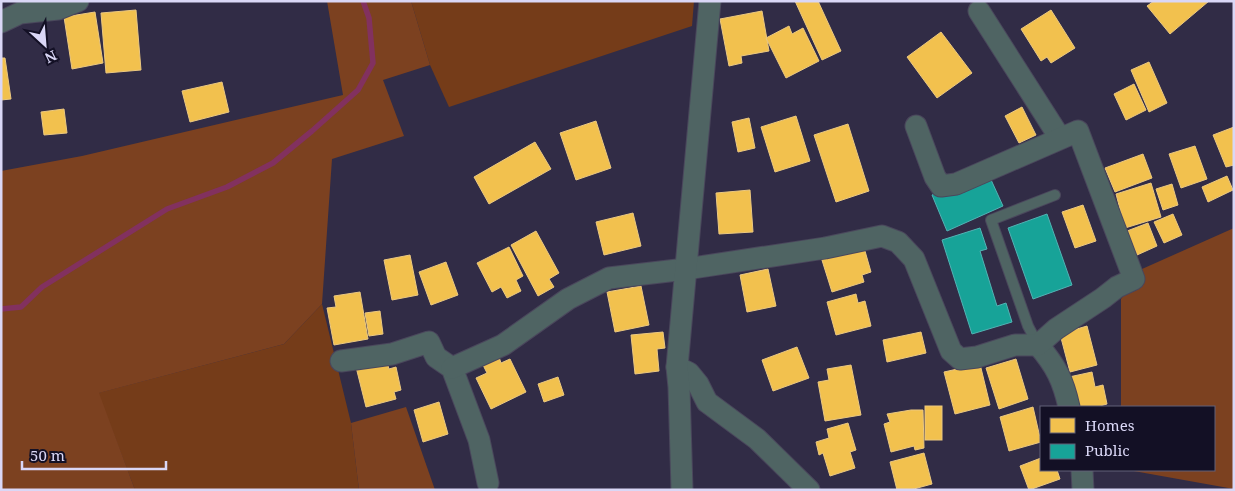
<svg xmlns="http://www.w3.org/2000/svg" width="1235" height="491" font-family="'Noto Serif',serif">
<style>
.green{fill:#753c19}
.forest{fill:#7c4120}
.homes{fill:#f2c14e;stroke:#ebc880}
.public{fill:#17a398;stroke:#52b3b4}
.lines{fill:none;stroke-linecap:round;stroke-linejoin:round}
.stream{stroke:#82315f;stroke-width:5.5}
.lane-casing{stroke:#4a475c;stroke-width:12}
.street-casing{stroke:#4a475c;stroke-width:23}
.lane{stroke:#4f6463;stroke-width:10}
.street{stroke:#4f6463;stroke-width:21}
</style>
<rect width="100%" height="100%" fill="#312c46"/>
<g class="green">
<path d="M 411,1 L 694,1 L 692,26 L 449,107 L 430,65 Z"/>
<path d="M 322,304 L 351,423 L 359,490 L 135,490 L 98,393 L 284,344 Z"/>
</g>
<g class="forest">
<path d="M 327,1 L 411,1 L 430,65 L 383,80 L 404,136 L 332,159 L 322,304 L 284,344 L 99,393 L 135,490 L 1,490 L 1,171 L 82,156 L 343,95 Z"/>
<path d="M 1234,228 L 1234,489 L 1128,470 L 1214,470 L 1214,407 L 1121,407 L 1121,299 L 1142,269 Z"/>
<path d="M 406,407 L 435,490 L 359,490 L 351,423 Z"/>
</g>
<g class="homes">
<path d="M 795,1 L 818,1 L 841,51 L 822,60 Z"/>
<path d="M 1154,1 L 1209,1 L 1170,34 L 1147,6 Z"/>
<path d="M 136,10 L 141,70 L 106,73 L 101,13 Z"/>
<path d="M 1051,10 L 1075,48 L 1051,63 L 1047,57 L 1041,61 L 1021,29 Z"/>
<path d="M 762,11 L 769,51 L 741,56 L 742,63 L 729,66 L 720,19 Z"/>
<path d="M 95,12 L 103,63 L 72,69 L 64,17 Z"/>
<path d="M 789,26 L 792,34 L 803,28 L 819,61 L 786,78 L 766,38 Z"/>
<path d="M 941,32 L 972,73 L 937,98 L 907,57 Z"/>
<path d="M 1,58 L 5,58 L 11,99 L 1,100 Z"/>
<path d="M 1149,62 L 1167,103 L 1149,112 L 1131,70 Z"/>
<path d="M 222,82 L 229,112 L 190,122 L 182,91 Z"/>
<path d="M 1134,84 L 1146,110 L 1126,120 L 1114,94 Z"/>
<path d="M 1022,107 L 1036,135 L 1019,143 L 1005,116 Z"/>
<path d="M 64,109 L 67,133 L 44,135 L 41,112 Z"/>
<path d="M 796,116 L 810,161 L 775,172 L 761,127 Z"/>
<path d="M 749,118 L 755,148 L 738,152 L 732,122 Z"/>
<path d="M 596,121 L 611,168 L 576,180 L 560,133 Z"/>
<path d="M 848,124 L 869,191 L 836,202 L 814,135 Z"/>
<path d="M 1234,127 L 1234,165 L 1226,167 L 1213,135 Z"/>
<path d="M 535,142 L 551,169 L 489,204 L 474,177 Z"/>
<path d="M 1195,146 L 1207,179 L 1181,188 L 1169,154 Z"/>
<path d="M 1143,154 L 1152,178 L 1115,192 L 1105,168 Z"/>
<path d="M 1227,176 L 1233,190 L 1208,202 L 1202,187 Z"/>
<path d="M 1151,183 L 1161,217 L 1125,228 L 1116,194 Z"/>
<path d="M 1172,184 L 1178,205 L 1163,210 L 1156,189 Z"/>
<path d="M 750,190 L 753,232 L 719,234 L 716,193 Z"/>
<path d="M 1083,205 L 1096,241 L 1075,248 L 1062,212 Z"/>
<path d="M 633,213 L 641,246 L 604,255 L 596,222 Z"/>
<path d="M 1173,214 L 1182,235 L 1164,243 L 1154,222 Z"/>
<path d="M 1148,223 L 1157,246 L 1137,255 L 1127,231 Z"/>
<path d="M 536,231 L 559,273 L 549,279 L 554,287 L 538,296 L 511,245 Z"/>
<path d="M 863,244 L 871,272 L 862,275 L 864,282 L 832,292 L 821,257 Z"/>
<path d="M 509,247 L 523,276 L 516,280 L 521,291 L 507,298 L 501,287 L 492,292 L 477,263 Z"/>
<path d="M 410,255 L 418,295 L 392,300 L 384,260 Z"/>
<path d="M 446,262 L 458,295 L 431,305 L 419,272 Z"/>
<path d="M 768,269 L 776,306 L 747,312 L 740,275 Z"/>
<path d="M 641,286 L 649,325 L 615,332 L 607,292 Z"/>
<path d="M 360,292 L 368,339 L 334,345 L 327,308 L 336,307 L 334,296 Z"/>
<path d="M 856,294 L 858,303 L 865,301 L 871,326 L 836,335 L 827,302 Z"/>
<path d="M 380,311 L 383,334 L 369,336 L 365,313 Z"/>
<path d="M 1087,326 L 1097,365 L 1070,372 L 1060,334 Z"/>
<path d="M 663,332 L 665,348 L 657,349 L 659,371 L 635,374 L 631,335 Z"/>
<path d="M 921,332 L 926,353 L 887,362 L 883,340 Z"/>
<path d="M 797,347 L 809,378 L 773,391 L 762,360 Z"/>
<path d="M 499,357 L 501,363 L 510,359 L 526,392 L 491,409 L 476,378 L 487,373 L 483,365 Z"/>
<path d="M 386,359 L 389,369 L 396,367 L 401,390 L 394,392 L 396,399 L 366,407 L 356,367 Z"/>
<path d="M 1016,359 L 1028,399 L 999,409 L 986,368 Z"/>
<path d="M 980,364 L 990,405 L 955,414 L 944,372 Z"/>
<path d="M 851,365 L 861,415 L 825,421 L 818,382 L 829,380 L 827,369 Z"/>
<path d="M 1092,372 L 1095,387 L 1103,385 L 1107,404 L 1100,406 L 1100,407 L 1076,407 L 1069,377 Z"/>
<path d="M 558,377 L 564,395 L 544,402 L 538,384 Z"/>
<path d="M 439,402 L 448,434 L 423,442 L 414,410 Z"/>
<rect x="925" y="406" width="17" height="34"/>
<path d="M 1033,407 L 1041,442 L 1009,451 L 1000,417 Z"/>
<path d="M 911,410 L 923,410 L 924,448 L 915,450 L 914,446 L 891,452 L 884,424 L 890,422 L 887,414 Z"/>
<path d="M 848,423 L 856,450 L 850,452 L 855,468 L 830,476 L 823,453 L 819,455 L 816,442 L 829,438 L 827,429 Z"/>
<path d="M 924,453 L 932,484 L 910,490 L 897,490 L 890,462 Z"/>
<path d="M 1041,458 L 1041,470 L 1057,470 L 1060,479 L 1029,490 L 1020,466 Z"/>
</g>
<g class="public">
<path d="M 987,171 L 1003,206 L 947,231 L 932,195 Z"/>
<path d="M 1047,214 L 1072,285 L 1033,299 L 1008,228 Z"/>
<path d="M 980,228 L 987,249 L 980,251 L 997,306 L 1006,303 L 1012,322 L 972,334 L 942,240 Z"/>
</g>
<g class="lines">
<path class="stream" d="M 1,309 L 21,307 L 42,287 L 167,209 L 227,187 L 273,163 L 312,131 L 358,90 L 373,63 L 369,18 L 363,1"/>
<g class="lane-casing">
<path id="lane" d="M 1038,345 L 1028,326 L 991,220 L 1055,195"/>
</g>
<g class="street-casing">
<g id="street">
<path d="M 979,11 L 1060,138"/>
<path d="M 1,22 L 20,13 L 58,9 L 78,1"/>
<path d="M 1038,345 C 1056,366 1063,380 1069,407"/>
<path d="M 341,361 L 392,354 L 429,342 L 436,357 L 452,368 L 479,440 L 488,483"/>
<path d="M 677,367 L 689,373 L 698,384 L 707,402 L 757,439 L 809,490"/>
<path d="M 452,368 L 503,345 L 568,299 L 609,278 L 686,269 L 825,248 L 882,236 L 898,242 L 914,259 L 951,351 L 960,359 L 977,357 L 1015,345 L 1038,345 L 1056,329 L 1103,298 L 1117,287 L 1134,279 L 1078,131 L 956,184 L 941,186 L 935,177 L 916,126"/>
<path d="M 1082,470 L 1083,490"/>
<path d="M 682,490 L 679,387 L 677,367 L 710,1"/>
</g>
</g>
<use href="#lane" class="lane"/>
<use href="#street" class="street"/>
</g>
<rect width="1235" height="491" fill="none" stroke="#dad7f6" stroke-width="5"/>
<rect x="1040" y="406" width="175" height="65" fill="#131025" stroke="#636079"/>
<rect x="1050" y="418" width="25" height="15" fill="#f2c14e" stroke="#636079"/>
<text x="1085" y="431" font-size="15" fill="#dad7f6">Homes</text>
<rect x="1050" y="444" width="25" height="15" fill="#17a398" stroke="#636079"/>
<text x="1085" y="456" font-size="15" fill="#dad7f6">Public</text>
<g transform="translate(45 45) rotate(154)" stroke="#131025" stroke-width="4" paint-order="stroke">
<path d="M0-4L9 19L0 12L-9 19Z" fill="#dad7f6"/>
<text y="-8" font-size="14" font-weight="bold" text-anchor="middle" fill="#dad7f6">N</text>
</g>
<path d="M22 461v8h144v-8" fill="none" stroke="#dad7f6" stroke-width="2.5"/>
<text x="30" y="461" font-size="15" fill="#dad7f6" stroke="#131025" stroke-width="4" paint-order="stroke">50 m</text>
</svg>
